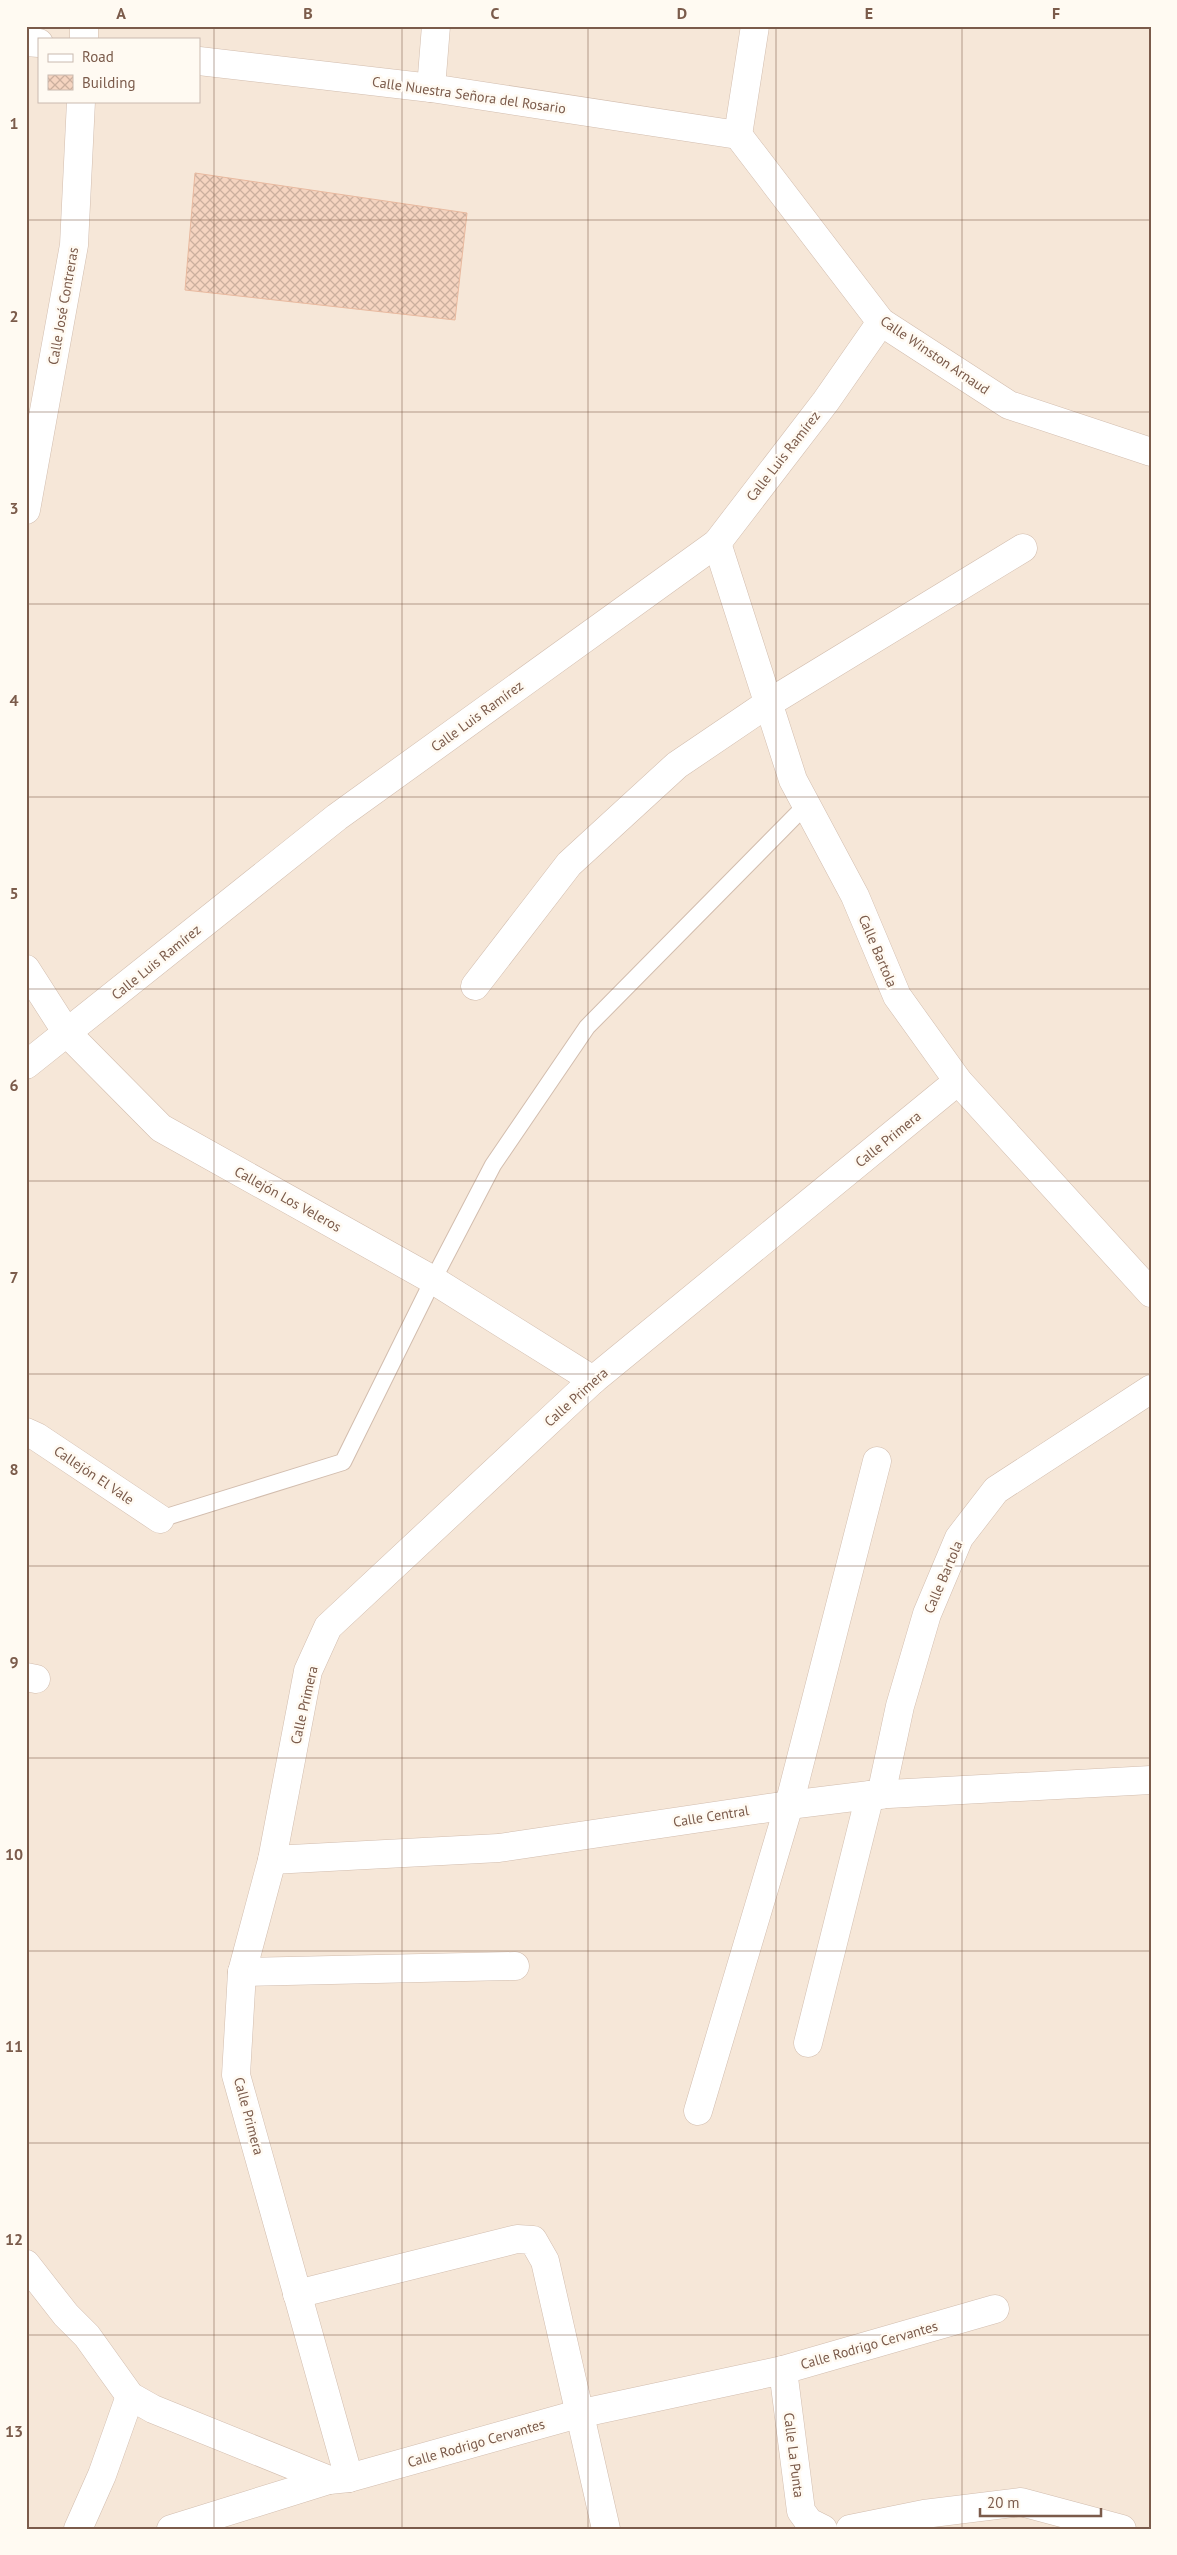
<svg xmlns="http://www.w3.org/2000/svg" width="1177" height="2555" font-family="'PT Sans',sans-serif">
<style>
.residential{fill:#f6e7d8;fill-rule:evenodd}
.building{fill:url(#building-cross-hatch);stroke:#e8b99f}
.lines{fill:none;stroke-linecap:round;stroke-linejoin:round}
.service-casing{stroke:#d2bdae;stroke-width:18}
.minor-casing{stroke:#d2bdae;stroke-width:29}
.service{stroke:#fff;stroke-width:16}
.minor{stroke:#fff;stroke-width:28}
.grid{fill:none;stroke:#7b5b4b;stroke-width:1;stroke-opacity:0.55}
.labels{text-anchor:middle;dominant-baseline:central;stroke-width:5;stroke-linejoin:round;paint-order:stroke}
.street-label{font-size:14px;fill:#7b5b4b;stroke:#fffaf2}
.neatline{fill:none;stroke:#7b5b4b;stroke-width:2}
.grid-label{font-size:16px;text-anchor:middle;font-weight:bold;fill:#7b5b4b}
</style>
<defs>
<pattern id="building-cross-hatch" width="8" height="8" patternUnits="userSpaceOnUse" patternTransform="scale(1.25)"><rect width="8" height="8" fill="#f5d4c0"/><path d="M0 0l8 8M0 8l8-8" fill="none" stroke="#cbaf9e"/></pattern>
</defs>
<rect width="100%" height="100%" fill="#fef6ea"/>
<path class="residential" d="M 26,26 L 1151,26 L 1151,2529 L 26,2529 ZM 39,39 L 199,39 L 199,101 L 39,101 Z"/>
<path class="building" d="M 195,173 L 467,213 L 455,320 L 185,290 Z"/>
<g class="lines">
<g class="service-casing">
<path id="service" d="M 160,1519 L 343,1462 L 433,1280 L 493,1165 L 587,1027 L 806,805"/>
</g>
<g class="minor-casing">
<g id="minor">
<path d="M 84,39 L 84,26"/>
<path d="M 26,42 L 39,43"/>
<path d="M 199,61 L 431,88 L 738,135"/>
<path d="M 431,88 L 436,26"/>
<path d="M 738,135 L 881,322 L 1009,405 L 1151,452"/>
<path d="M 738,135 L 755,26"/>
<path d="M 26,510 L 74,245 L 81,101"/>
<path d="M 717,543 L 793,780 L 855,896 L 897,996 L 958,1081 L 1151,1293"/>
<path d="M 26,969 L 67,1033 L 161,1128 L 433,1280 L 593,1380"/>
<path d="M 475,986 L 569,864 L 677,765 L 767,704 L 1023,548"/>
<path d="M 26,1065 L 337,817 L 717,543 L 826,401 L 881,322"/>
<path d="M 26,1432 L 37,1437 L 160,1519"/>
<path d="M 26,1677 L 36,1679"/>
<path d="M 881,1795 L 900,1706 L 927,1614 L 959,1538 L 996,1490 L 1151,1389"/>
<path d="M 272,1860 L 499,1848 L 789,1805 L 870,1795 L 1151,1780"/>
<path d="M 242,1972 L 515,1966"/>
<path d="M 808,2043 L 870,1795"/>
<path d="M 698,2111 L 789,1805 L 877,1461"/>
<path d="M 26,2264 L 66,2315 L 87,2336 L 130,2396 L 153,2409 L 329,2480 L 349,2478 L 578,2414 L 783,2370 L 995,2309"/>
<path d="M 297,2294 L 517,2239 L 533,2240 L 545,2261 L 606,2529"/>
<path d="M 783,2370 L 801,2511 L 809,2522 L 823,2529"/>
<path d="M 349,2478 L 236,2075 L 242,1972 L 272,1860 L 308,1671 L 328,1627 L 593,1380 L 958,1081"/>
<path d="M 78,2529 L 102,2475 L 130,2396"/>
<path d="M 171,2529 L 329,2480"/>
<path d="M 850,2529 L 924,2514 L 1021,2502 L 1122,2529"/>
</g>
</g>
<use href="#service" class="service"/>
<use href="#minor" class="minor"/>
</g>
<path class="grid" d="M 214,26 L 214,2529M 402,26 L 402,2529M 588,26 L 588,2529M 776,26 L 776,2529M 962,26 L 962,2529M 26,220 L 1151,220M 26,412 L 1151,412M 26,604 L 1151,604M 26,797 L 1151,797M 26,989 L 1151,989M 26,1181 L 1151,1181M 26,1374 L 1151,1374M 26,1566 L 1151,1566M 26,1758 L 1151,1758M 26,1951 L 1151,1951M 26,2143 L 1151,2143M 26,2335 L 1151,2335"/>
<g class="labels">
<g class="street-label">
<text transform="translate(469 95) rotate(8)">Calle Nuestra Señora del Rosario</text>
<text transform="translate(63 306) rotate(-80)">Calle José Contreras</text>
<text transform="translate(935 355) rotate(34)">Calle Winston Arnaud</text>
<text transform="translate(783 456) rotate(-52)">Calle Luis Ramírez</text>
<text transform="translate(477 716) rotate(-36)">Calle Luis Ramírez</text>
<text transform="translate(878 951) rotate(67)">Calle Bartola</text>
<text transform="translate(156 962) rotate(-39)">Calle Luis Ramírez</text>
<text transform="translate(888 1139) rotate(-39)">Calle Primera</text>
<text transform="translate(288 1199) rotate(29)">Callejón Los Veleros</text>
<text transform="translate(576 1397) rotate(-42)">Calle Primera</text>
<text transform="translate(94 1475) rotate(34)">Callejón El Vale</text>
<text transform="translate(943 1577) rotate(-67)">Calle Bartola</text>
<text transform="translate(304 1705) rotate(-77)">Calle Primera</text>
<text transform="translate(711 1816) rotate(-9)">Calle Central</text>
<text transform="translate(249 2116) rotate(75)">Calle Primera</text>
<text transform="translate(869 2345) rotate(-16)">Calle Rodrigo Cervantes</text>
<text transform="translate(476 2443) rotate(-16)">Calle Rodrigo Cervantes</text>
<text transform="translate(794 2455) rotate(83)">Calle La Punta</text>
</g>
</g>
<rect width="1177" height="2555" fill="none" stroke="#fffaf2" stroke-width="55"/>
<rect x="38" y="38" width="162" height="65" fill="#fffaf2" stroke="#cabaaf"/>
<rect x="48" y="54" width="25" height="8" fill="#ffffff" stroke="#cabaaf"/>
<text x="82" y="62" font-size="15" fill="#7b5b4b">Road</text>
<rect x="48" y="75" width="25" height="15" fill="url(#building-cross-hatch)" stroke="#cabaaf"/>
<text x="82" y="88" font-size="15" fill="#7b5b4b">Building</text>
<path d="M980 2508v8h121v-8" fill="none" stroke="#7b5b4b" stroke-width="2.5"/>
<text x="987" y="2508" font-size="15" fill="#7b5b4b" stroke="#fffaf2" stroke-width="4" paint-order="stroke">20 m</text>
<rect x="28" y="28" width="1122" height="2500" class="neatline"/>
<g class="grid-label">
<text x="121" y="19">A</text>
<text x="308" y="19">B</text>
<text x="495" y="19">C</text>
<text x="682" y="19">D</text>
<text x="869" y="19">E</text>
<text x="1056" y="19">F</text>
<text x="14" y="129">1</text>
<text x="14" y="322">2</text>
<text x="14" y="514">3</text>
<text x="14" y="706">4</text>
<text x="14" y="899">5</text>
<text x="14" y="1091">6</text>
<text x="14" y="1283">7</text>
<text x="14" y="1475">8</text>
<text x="14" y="1668">9</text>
<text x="14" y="1860">10</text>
<text x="14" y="2052">11</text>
<text x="14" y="2245">12</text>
<text x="14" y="2437">13</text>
</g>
</svg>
